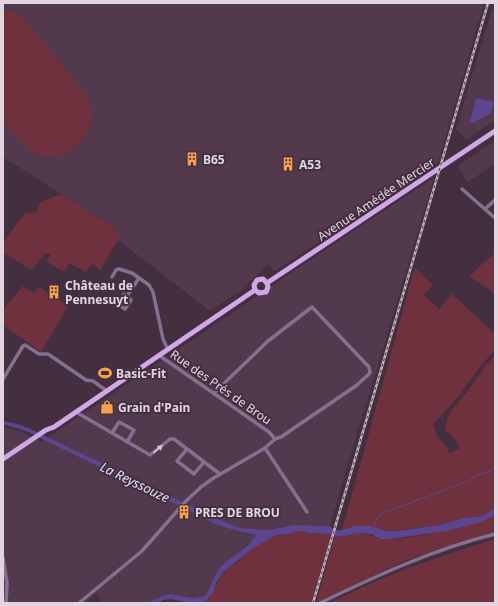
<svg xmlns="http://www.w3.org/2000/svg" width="498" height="606" font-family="'Noto Sans',sans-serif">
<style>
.built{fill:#52394e}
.green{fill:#70313e}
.water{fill:#5c468f}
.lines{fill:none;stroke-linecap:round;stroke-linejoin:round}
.stream{stroke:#5c468f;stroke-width:1}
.street{stroke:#84708f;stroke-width:3.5}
.primary{stroke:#d1a7e6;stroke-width:5}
.rail-casing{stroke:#c4b6c1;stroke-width:2.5}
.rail{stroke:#432f40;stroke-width:1;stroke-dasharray:3;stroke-linecap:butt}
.oneway{fill:#d4c6d3}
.labels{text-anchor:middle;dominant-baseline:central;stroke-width:4;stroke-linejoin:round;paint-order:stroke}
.poi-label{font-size:12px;font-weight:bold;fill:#e2d5df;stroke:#432f40;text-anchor:start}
.street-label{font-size:12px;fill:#e2d5df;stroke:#432f40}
.water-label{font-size:13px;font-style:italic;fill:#e4e0f5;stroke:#432f40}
</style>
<rect width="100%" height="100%" fill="#432f40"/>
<g class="built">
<path d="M 3,3 L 484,3 L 438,163 L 275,271 L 268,264 L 240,291 L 210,311 L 118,240 L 118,230 L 3,157 Z"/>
<path d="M 494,3 L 495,120 L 466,140 L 456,129 Z"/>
<path d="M 495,141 L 495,164 L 468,182 L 457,166 Z"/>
<path d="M 434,178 L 368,399 L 357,433 L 330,526 L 294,525 L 269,530 L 240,528 L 242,532 L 256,535 L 256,537 L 219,570 L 209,591 L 205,596 L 193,598 L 171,594 L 164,595 L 147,603 L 102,603 L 97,593 L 86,602 L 86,603 L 3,603 L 3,427 L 23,432 L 41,442 L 361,226 Z"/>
</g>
<g class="green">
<path d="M 9,11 L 17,13 L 23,17 L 86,94 C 89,101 92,108 92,115 C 91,139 67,160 43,156 C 29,154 13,133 3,123 L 3,13 Z"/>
<path d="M 61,194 L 118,230 L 118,240 L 100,270 L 92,263 L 86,272 L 69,263 L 64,272 L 47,262 L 51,254 L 45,253 L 32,270 L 3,253 L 3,242 L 24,214 L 36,212 L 41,202 Z"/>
<path d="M 495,253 L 495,294 L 469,276 Z"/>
<path d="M 415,267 L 433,285 L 424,295 L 439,309 L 452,294 L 495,334 L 495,350 L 482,364 L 457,398 L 433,425 L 437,435 L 450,453 L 460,448 L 449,432 L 445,433 L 447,419 L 451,411 L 467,392 L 486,365 L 495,355 L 495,508 L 482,516 L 460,519 L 440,525 L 391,531 L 378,529 L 370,526 L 355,526 L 342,530 Z"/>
<path d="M 23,286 L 34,293 L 39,287 L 68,306 L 41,352 L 3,325 L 3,310 Z"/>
<path d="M 495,515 L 495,532 L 453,544 L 402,562 L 316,603 L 335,535 C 342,539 351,533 359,533 C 370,533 378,540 388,539 C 412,538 435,533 457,527 C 471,523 483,522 495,515 Z"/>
<path d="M 296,531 L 302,531 L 309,533 L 332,534 L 311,603 L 202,603 C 216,597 214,581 225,571 C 227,568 231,566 235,564 C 247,553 260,540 275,536 C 283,534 289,534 296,531 Z"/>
<path d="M 495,539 L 495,603 L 330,603 C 383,575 438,557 495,539 Z"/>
</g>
<g class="water">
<path d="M 476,98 L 494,102 L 491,113 L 473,123 L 470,121 Z"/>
<path d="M 3,421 L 21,425 L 39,433 L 218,519 L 240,528 L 269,530 L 294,525 L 330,526 L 333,530 L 342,530 L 355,526 L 370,526 L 387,531 L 397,531 L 440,525 L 460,519 L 482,516 L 495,508 L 495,515 L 481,522 L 447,531 L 389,539 L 381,539 L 371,534 L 358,533 L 339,537 L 332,534 L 309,533 L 302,531 L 296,531 L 289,534 L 276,535 L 252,549 L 224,571 L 217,581 L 213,593 L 206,601 L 202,603 L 189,603 L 171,599 L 163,600 L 159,603 L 147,603 L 164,595 L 171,594 L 193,598 L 205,596 C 211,588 213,577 219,569 C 230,556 248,549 256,535 C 242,532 229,529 216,524 L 26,431 L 3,424 Z"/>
</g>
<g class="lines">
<path class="stream" d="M 374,527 L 377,518 L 380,514 L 466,482 L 476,476 L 495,469"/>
<g class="street">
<path d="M 462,189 L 495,218"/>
<path d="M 485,209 L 495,200"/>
<path d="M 112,277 L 116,270 L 119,269 L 132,273 L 149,285 L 153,292 L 163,339 L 168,350"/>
<path d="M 127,296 L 131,300 L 125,309 L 117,304 L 124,294 L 127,296 L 139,278"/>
<path d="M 3,379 L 23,346 L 25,345 L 39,354 L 48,354 L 86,380 L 93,381 L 107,391"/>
<path d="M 214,393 L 268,341 L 312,307 L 369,367 L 370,373 L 357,385 L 281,437 L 275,439"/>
<path d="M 76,412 L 150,455 L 170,439 L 174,439 L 220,474"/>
<path d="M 112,433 L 119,422 L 134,430 L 127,442"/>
<path d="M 265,448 L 307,512"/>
<path d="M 187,449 L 177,461 L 194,474 L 204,462"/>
<path d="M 3,558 L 7,583 L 6,603"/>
<path d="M 79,603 L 142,551 L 186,501 L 201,487 L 212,479 L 265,448 L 275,439 L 269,432 L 160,356"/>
<path d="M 320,603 C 376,576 434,549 495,534"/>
</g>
<g class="primary">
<path d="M 267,283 L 495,131"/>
<path d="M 255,290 L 254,285 L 257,280 L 263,279 L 267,283"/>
<path d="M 255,290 L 259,293 L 266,292 L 268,287 L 267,283"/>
<path d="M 3,459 L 46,430 L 54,427 L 255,290"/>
</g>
<g class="rail-casing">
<path id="rail" d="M 313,603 L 488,3"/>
</g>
<use href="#rail" class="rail"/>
</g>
<defs><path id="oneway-solid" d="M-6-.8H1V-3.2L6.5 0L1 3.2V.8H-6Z"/></defs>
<use class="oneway" href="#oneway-solid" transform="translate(158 449) rotate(-39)"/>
<defs>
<g id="building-bare" transform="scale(1.08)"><path d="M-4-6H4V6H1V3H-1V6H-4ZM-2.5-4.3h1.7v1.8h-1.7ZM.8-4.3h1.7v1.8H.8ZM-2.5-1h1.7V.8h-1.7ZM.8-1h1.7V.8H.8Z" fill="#f7a148" stroke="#432f40" stroke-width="2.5" paint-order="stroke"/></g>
<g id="stadium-bare" transform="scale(1.08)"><path d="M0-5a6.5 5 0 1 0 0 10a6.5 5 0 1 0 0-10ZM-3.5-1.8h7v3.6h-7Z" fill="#f7a148" stroke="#432f40" stroke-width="2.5" paint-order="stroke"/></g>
<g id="shop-bare" transform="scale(1.08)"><path d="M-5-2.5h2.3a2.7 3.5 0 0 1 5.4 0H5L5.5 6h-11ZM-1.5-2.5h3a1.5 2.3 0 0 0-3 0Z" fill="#f7a148" stroke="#432f40" stroke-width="2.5" paint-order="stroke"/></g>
</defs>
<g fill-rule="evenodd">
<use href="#building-bare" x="192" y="159"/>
<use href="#building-bare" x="288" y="164"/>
<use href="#building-bare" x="54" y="292"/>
<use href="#stadium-bare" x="105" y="373"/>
<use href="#shop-bare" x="107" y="407"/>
<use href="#building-bare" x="184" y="512"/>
</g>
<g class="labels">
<g class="poi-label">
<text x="203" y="159">B65</text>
<text x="299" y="164">A53</text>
<text x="65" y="285">Château de<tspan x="65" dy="14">Pennesuyt</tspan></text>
<text x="116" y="373">Basic-Fit</text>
<text x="118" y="407">Grain d'Pain</text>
<text x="195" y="512">PRES DE BROU</text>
</g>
<g class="street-label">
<text transform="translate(376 199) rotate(-34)">Avenue Amédée Mercier</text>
<text transform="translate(221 387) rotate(35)">Rue des Prés de Brou</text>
</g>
<g class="water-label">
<text transform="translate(135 482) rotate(26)">La Reyssouze</text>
</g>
</g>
<rect width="498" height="606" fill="none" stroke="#e2d5df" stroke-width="8"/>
</svg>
